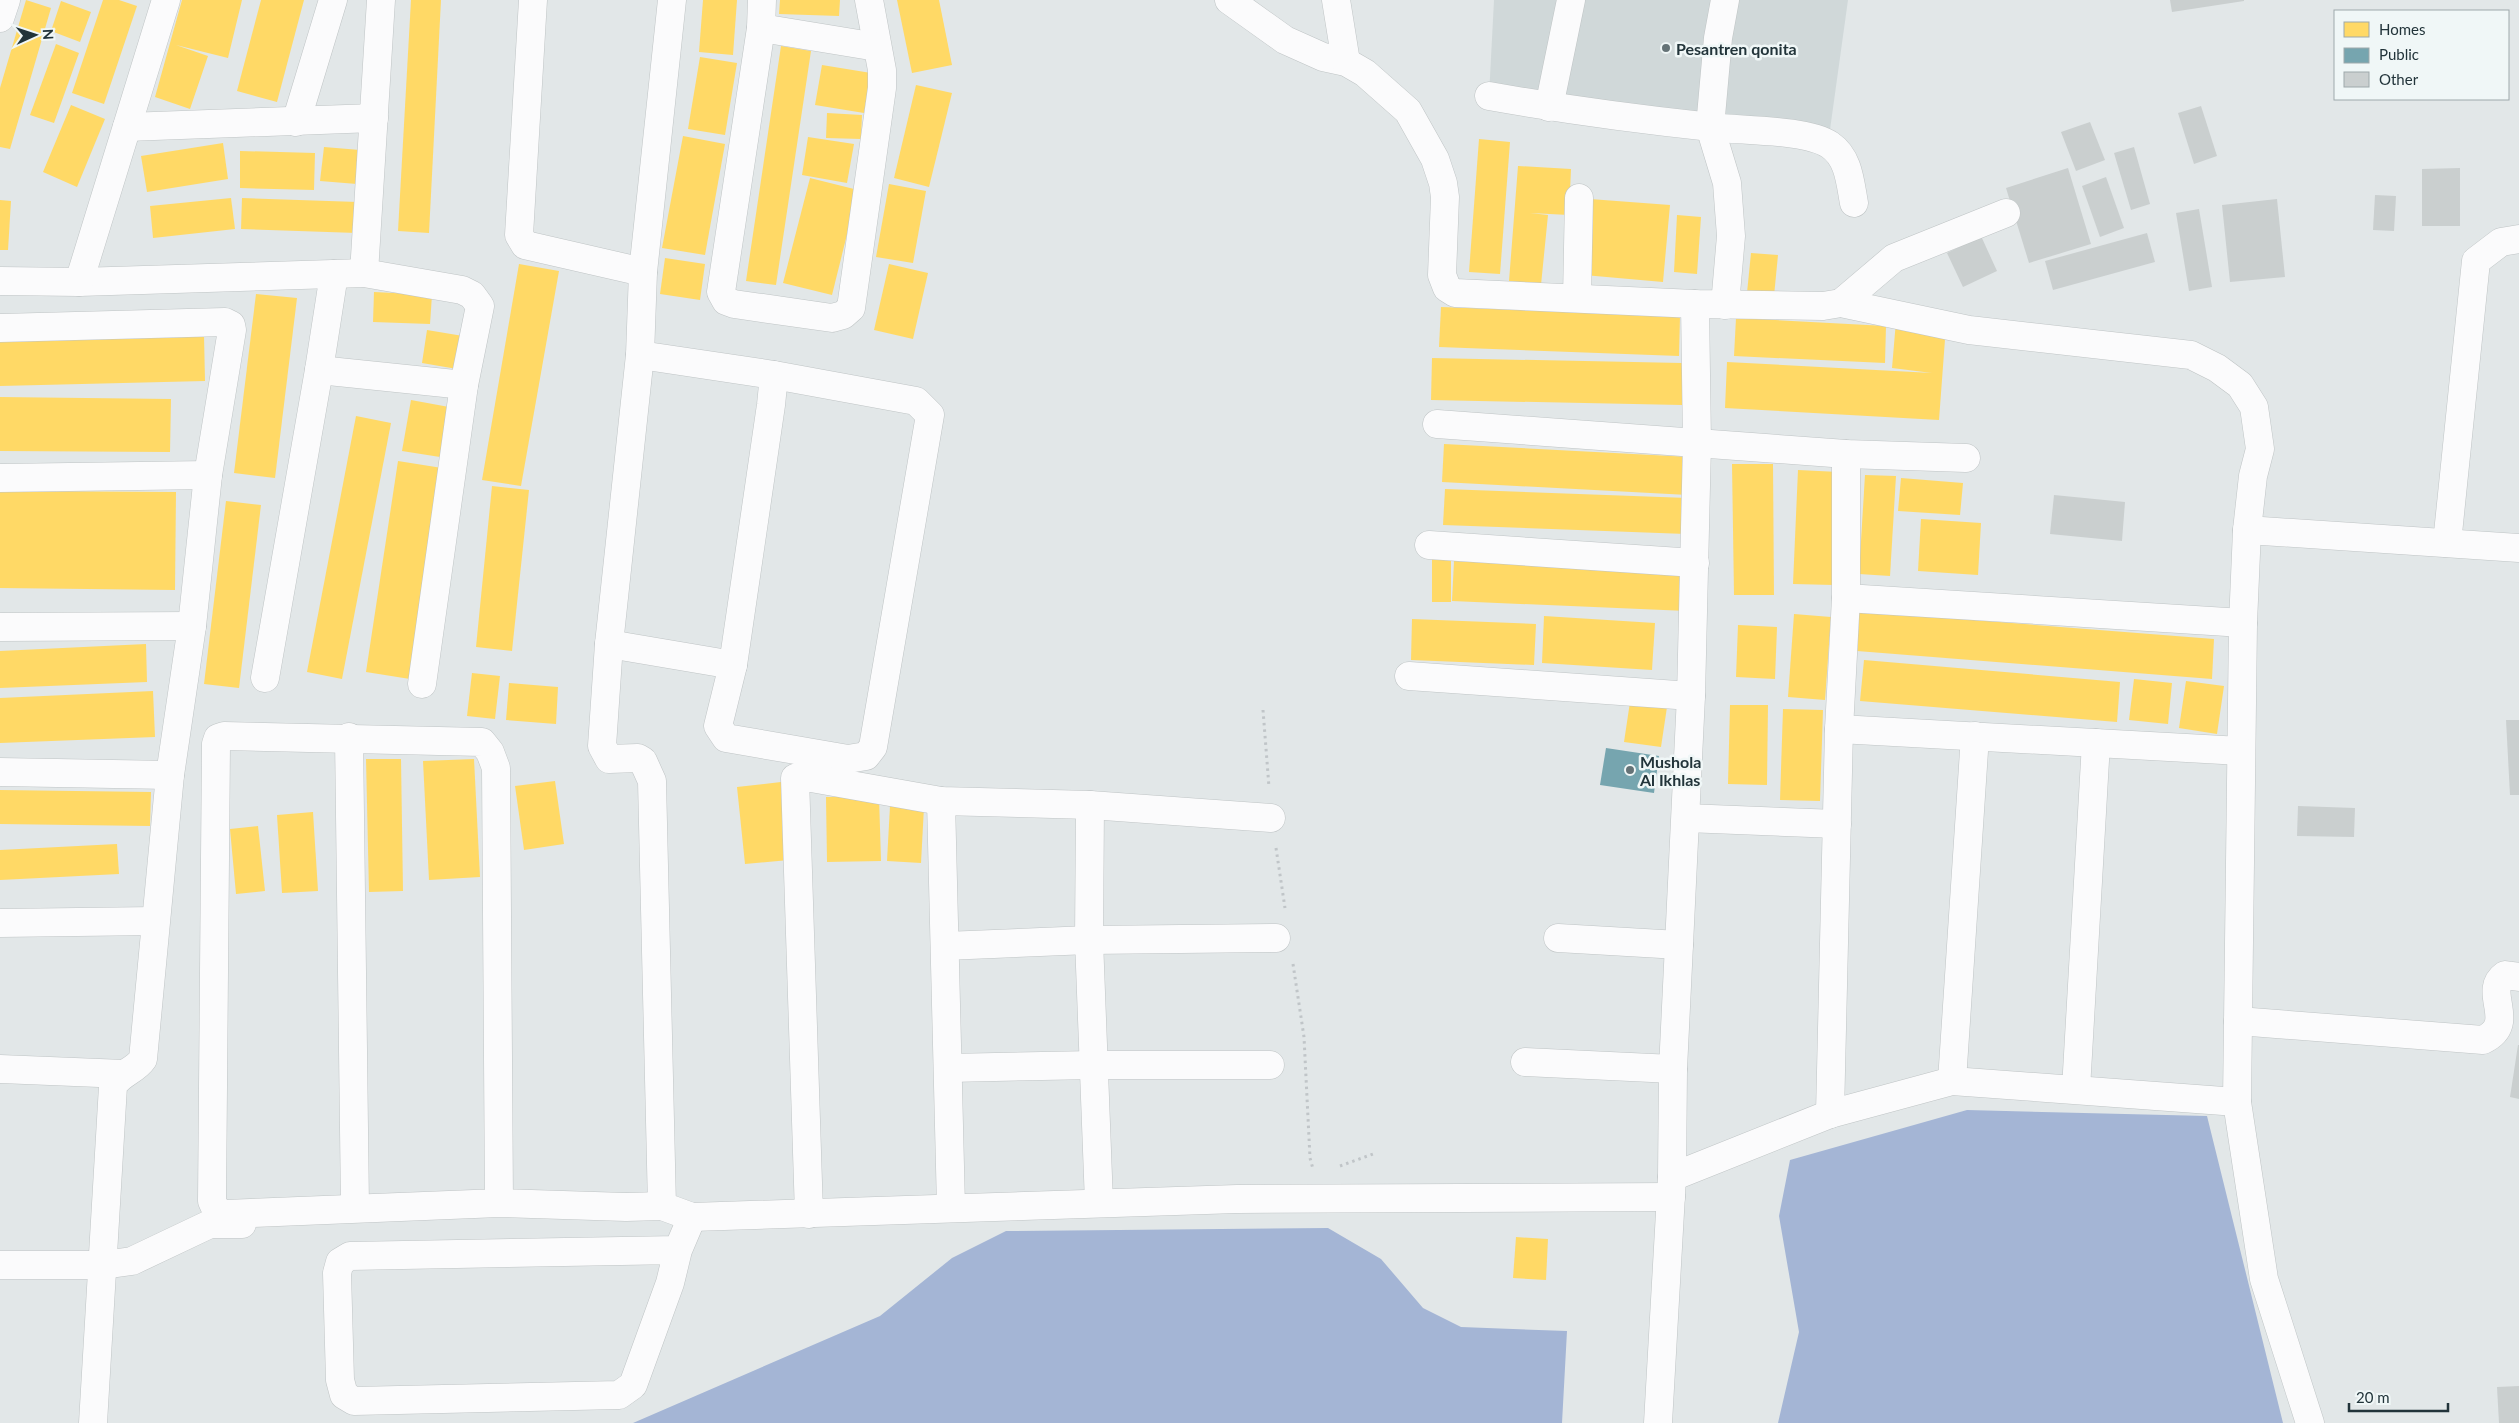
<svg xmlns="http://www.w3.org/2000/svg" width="2519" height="1423" font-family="Lato,sans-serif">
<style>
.built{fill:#d0d8d9}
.water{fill:#a4b5d5}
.homes{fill:#ffd966}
.public{fill:#76a5af}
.building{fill:#cacfcf}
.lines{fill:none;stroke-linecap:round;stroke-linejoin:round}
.minor-casing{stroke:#bfc4c5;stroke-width:29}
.path{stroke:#c0c5c8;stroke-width:3;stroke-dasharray:2.5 4;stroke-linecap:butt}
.minor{stroke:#fbfbfc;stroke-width:28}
.poi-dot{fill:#657377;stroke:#f0f7f7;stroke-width:2}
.labels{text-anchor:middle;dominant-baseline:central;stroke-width:5;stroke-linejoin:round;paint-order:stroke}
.poi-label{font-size:16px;font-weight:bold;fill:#22343a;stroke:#f0f7f7;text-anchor:start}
</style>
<rect width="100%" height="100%" fill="#e2e7e8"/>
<path class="built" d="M 1494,0 L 1848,0 L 1828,144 L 1489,96 Z"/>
<g class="water">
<path d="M 1967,1110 L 2207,1116 L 2283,1423 L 1778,1423 L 1799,1332 L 1779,1216 L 1790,1160 Z"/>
<path d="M 1328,1228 L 1381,1259 L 1423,1308 L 1461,1327 L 1567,1331 L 1562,1423 L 633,1423 L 880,1316 L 952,1258 L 1006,1231 Z"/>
</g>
<g class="homes">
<path d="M 26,0 L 51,8 L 10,149 L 0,147 L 0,88 Z"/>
<path d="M 103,0 L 119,0 L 137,6 L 104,104 L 72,93 Z"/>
<path d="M 182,0 L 242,0 L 228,58 L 176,45 L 208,56 L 190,109 L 155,97 Z"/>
<path d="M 261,0 L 304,0 L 277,102 L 237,91 Z"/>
<path d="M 411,0 L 441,0 L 429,233 L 398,231 Z"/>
<path d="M 703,0 L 737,0 L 733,55 L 699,52 Z"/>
<path d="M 780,0 L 840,0 L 839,16 L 779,14 Z"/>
<path d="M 897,0 L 939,0 L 952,65 L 912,73 Z"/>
<path d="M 61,1 L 91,12 L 80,42 L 51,31 Z"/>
<path d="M 56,44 L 79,53 L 54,123 L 30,115 Z"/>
<path d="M 781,46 L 811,51 L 776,285 L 746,281 Z"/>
<path d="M 700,57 L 737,63 L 725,135 L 688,129 Z"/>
<path d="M 822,65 L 871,73 L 864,113 L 815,105 Z"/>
<path d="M 916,85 L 952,93 L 929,187 L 894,178 Z"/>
<path d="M 71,105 L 105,119 L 77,187 L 43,172 Z"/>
<path d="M 827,113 L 862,115 L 861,139 L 826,138 Z"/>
<path d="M 683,136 L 725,144 L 705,255 L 662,248 Z"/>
<path d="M 808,137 L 854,144 L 847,183 L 802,175 Z"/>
<path d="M 1479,139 L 1510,142 L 1500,274 L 1469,272 Z"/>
<path d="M 223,143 L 228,179 L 147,192 L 141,156 Z"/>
<path d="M 324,147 L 360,150 L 357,184 L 320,181 Z"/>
<path d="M 240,151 L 315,153 L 314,190 L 240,188 Z"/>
<path d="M 1518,166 L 1571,169 L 1569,215 L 1530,213 L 1548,215 L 1541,285 L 1509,281 Z"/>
<path d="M 810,178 L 858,190 L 832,295 L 783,283 Z"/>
<path d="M 889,184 L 926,191 L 913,263 L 876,257 Z"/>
<path d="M 231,198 L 235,229 L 153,238 L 150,206 Z"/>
<path d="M 242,198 L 358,202 L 357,233 L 241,229 Z"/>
<path d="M 1590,199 L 1670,205 L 1663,282 L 1584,275 Z"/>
<path d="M 0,200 L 11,201 L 8,250 L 0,250 Z"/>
<path d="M 1677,215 L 1701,217 L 1697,274 L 1674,272 Z"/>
<path d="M 1751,253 L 1778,255 L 1774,296 L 1747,293 Z"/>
<path d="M 665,258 L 705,264 L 700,300 L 660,294 Z"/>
<path d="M 519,264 L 559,271 L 521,486 L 482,480 Z"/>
<path d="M 889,264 L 928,273 L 913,339 L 874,330 Z"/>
<path d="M 374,292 L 432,295 L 430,324 L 373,322 Z"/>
<path d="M 256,294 L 297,298 L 275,478 L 234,473 Z"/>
<path d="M 1441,307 L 1680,316 L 1679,356 L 1439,347 Z"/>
<path d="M 1736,318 L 1886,326 L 1885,363 L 1734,356 Z"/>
<path d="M 1896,321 L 1946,326 L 1939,420 L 1725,408 L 1727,362 L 1932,373 L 1892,368 Z"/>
<path d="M 427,330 L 463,336 L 457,369 L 422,363 Z"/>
<path d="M 204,335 L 205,381 L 0,386 L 0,340 Z"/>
<path d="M 1432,358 L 1682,363 L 1682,405 L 1431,400 Z"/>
<path d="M 0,397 L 171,399 L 170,452 L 0,451 Z"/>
<path d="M 411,400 L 449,407 L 440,457 L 402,451 Z"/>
<path d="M 356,416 L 391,423 L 342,679 L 307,672 Z"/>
<path d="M 1444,444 L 1690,457 L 1688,495 L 1442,482 Z"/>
<path d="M 398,461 L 442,468 L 410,679 L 366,672 Z"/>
<path d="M 1732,464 L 1773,464 L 1774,595 L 1734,595 Z"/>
<path d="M 1798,470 L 1839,472 L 1834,585 L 1793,584 Z"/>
<path d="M 1865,475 L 1896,476 L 1890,576 L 1859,574 Z"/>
<path d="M 1901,478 L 1963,483 L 1960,515 L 1898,511 Z"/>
<path d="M 492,486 L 529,490 L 512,651 L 476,647 Z"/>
<path d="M 1445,489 L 1688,498 L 1686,534 L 1443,525 Z"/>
<path d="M 0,491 L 176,492 L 175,590 L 0,588 Z"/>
<path d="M 226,501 L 261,505 L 239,688 L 204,684 Z"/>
<path d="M 1921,519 L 1981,523 L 1978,575 L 1918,571 Z"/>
<rect x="1432" y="555" width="19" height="47"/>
<path d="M 1454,561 L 1688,572 L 1687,611 L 1452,601 Z"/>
<path d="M 1859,611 L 2214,639 L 2212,679 L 1857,651 Z"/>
<path d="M 1794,614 L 1831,617 L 1825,700 L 1788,697 Z"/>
<path d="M 1544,616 L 1655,623 L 1652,670 L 1542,663 Z"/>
<path d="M 1412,619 L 1536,624 L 1534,665 L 1411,660 Z"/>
<path d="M 1738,625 L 1777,627 L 1775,679 L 1736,677 Z"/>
<path d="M 146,644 L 147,682 L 0,688 L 0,651 Z"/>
<path d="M 1864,660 L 2120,682 L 2117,722 L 1860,701 Z"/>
<path d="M 472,673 L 500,676 L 495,719 L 467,716 Z"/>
<path d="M 2134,679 L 2172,683 L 2168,724 L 2129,720 Z"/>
<path d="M 2186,681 L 2224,686 L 2217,734 L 2179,728 Z"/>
<path d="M 509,683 L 558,687 L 556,724 L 506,720 Z"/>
<path d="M 153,691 L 155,737 L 0,743 L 0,698 Z"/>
<path d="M 1630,702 L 1667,707 L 1661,747 L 1624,742 Z"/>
<path d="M 1730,705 L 1768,705 L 1767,785 L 1728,784 Z"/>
<path d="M 1783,709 L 1823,710 L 1820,801 L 1780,800 Z"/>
<path d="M 366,759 L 401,759 L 403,891 L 369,892 Z"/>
<path d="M 474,759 L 480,877 L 429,880 L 423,761 Z"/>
<path d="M 555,781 L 564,844 L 524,850 L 515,786 Z"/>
<path d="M 781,782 L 789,860 L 745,864 L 737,787 Z"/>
<path d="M 0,790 L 151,792 L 150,826 L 0,824 Z"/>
<path d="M 879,796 L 881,861 L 827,862 L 826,797 Z"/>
<path d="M 890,806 L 924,807 L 921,863 L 887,861 Z"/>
<path d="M 313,812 L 318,891 L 282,893 L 277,815 Z"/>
<path d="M 258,826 L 265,891 L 236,894 L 230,829 Z"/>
<path d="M 117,844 L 119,874 L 0,880 L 0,850 Z"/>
<path d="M 1516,1237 L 1548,1239 L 1546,1280 L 1513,1278 Z"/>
</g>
<path class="public" d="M 1606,748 L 1659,756 L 1654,793 L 1600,785 Z"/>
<g class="building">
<path d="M 2170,0 L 2244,0 L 2244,1 L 2172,12 Z"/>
<path d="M 2201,106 L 2217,156 L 2194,164 L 2178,113 Z"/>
<path d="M 2090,122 L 2105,160 L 2076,171 L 2061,132 Z"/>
<path d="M 2134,147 L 2150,204 L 2131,210 L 2114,153 Z"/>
<path d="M 2068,168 L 2091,244 L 2029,263 L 2006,188 Z"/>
<path d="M 2460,168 L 2460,226 L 2422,226 L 2422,169 Z"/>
<path d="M 2106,177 L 2124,228 L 2100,237 L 2082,186 Z"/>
<path d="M 2375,195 L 2396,196 L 2394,231 L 2373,230 Z"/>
<path d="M 2277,199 L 2285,277 L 2230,282 L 2222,205 Z"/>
<path d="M 2199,209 L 2212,287 L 2189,291 L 2176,213 Z"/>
<path d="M 2147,233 L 2155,262 L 2053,290 L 2045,261 Z"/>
<path d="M 1981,236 L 1997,271 L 1963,287 L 1947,253 Z"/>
<path d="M 2054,495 L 2125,502 L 2122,541 L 2050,534 Z"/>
<path d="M 2506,720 L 2519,720 L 2519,795 L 2510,795 Z"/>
<path d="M 2298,806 L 2355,808 L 2354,837 L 2297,836 Z"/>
<path d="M 2518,1045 L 2519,1045 L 2519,1099 L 2510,1097 Z"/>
<path d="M 2519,1386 L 2519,1423 L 2499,1423 L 2497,1387 Z"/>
</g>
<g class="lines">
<g class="minor-casing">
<g id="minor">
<path d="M 533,0 L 519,235 L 525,245 L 643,272"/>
<path d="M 762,0 L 761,28 L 721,292 L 726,301 L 734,304 L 832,318 L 843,315 L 851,308 L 882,88 L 882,70 L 869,0"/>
<path d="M 1229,0 L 1285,40 L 1323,57 L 1346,62 L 1365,73 L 1408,111 L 1435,159 L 1443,183 L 1445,197 L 1442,275 L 1447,288 L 1455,293 L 1695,304 L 1823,306 L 1841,303 L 1969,330 L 2191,355 L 2217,368 L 2240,385 L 2254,407 L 2260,449 L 2253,476 L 2247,530 L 2243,623 L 2237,1102 L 2264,1279 L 2310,1423"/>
<path d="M 1336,0 L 1346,62"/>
<path d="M 1725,0 L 1718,38 L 1710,127 L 1727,183 L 1731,236 L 1725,305"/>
<path d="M 0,18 L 6,0"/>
<path d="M 761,28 L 877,47"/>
<path d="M 1489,96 C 1562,109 1636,119 1711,127 C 1741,131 1806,129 1830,145 C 1849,158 1850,182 1854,203"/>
<path d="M 1549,107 L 1571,0"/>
<path d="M 296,122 L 333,0"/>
<path d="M 127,127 L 374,118"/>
<path d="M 364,273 L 381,0"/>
<path d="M 0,281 L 79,282 L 364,273 L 462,290 L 472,295 L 480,306 L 464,385 L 422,684"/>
<path d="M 79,282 L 166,0"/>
<path d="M 1577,298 L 1579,198"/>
<path d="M 1841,303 L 1894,258 L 2006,213"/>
<path d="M 0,328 L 225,322 L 231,325 L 232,330 L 208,475 L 192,626 L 170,775 L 143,1059 C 135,1071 120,1073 113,1086 L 93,1423"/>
<path d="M 319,370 L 464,385"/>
<path d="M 1437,424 L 1846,454 L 1966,458"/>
<path d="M 0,478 L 208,475"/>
<path d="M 2247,530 L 2519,548"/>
<path d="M 2447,543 L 2476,261 L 2501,242 L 2519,239"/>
<path d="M 1429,545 L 1695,563"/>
<path d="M 1846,598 L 2243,623"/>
<path d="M 0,627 L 192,626"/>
<path d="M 609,644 L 733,665 L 771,405 L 774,375 L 640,355"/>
<path d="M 733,665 L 718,726 L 726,738 L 848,759 L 866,756 L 873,747 L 930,415 L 916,401 L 774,375"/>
<path d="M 1409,676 L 1691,696"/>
<path d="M 265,678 L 319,370 L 334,274"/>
<path d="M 1839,729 L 2241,751"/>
<path d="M 349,737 L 355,1207"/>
<path d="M 0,772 L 170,775"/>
<path d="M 941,801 L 951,1207"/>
<path d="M 1090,805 L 1089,940 L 1099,1203"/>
<path d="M 1686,818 L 1837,824"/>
<path d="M 0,923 L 155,921"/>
<path d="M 1558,938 L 1679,945"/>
<path d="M 945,946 L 1089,940 L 1276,938"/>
<path d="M 2238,1021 L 2483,1040 C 2519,1023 2481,992 2505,975 L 2519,977"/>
<path d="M 1525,1062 L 1673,1069"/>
<path d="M 949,1068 L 1094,1065 L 1270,1065"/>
<path d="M 0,1069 L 124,1074"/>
<path d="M 1952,1081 L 1975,736"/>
<path d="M 2076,1089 L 2096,743"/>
<path d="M 1830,1114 L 1839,729 L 1846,598 L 1846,454"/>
<path d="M 1672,1177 L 1830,1114 L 1952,1081 L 2237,1102"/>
<path d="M 499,1203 L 496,768 L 490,752 L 482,742 L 224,736 L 218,738 L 216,744 L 212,1201 L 217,1212 L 226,1214 L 499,1203 L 626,1207 L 662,1206 L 692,1217 L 1237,1199 L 1671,1197"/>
<path d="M 662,1206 L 652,781 L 643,761 L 638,758 L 609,759 L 602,746 L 609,644 L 640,355 L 643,272 L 672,0"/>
<path d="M 809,1214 L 795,778 L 800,776 L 941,801 L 1090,805 L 1271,818"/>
<path d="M 678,1250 L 350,1256 L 340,1262 L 337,1273 L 340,1380 L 344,1395 L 354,1401 L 619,1395 L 633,1385 L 670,1283 L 678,1250 L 692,1217"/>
<path d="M 0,1265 L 103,1265 L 132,1261 L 210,1224 L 242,1224"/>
<path d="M 1658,1423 L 1672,1177 L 1673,1069 L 1691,696 L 1697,444 L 1695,304"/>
</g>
</g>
<g class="path">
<path d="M 1263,710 L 1269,787"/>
<path d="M 1276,848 L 1285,908"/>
<path d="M 1293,964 L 1304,1037 L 1310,1158 L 1313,1169"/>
<path d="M 1340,1166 L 1373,1154"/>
</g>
<use href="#minor" class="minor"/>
</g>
<g class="poi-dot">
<circle cx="1666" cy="48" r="5"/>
<circle cx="1630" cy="770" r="5"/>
</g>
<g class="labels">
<g class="poi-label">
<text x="1676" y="48">Pesantren qonita</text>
<text x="1640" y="761">Mushola<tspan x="1640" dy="18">Al Ikhlas</tspan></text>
</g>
</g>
<rect x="2334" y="10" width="175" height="90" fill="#f0f7f7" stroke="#9ea9ab"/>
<rect x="2344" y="22" width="25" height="15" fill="#ffd966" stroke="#9ea9ab"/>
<text x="2379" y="35" font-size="15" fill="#22343a">Homes</text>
<rect x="2344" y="48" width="25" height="15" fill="#76a5af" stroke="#9ea9ab"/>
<text x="2379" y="60" font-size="15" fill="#22343a">Public</text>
<rect x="2344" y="72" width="25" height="15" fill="#cacfcf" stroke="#9ea9ab"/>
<text x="2379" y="85" font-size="15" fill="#22343a">Other</text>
<g transform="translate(35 35) rotate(87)" stroke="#f0f7f7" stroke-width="4" paint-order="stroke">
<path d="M0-4L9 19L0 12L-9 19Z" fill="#22343a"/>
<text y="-8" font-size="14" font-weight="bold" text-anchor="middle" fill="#22343a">N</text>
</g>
<path d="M2349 1403v8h99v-8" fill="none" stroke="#22343a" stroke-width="2.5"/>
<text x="2356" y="1403" font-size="15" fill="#22343a" stroke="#f0f7f7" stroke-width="4" paint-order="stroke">20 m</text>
</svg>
